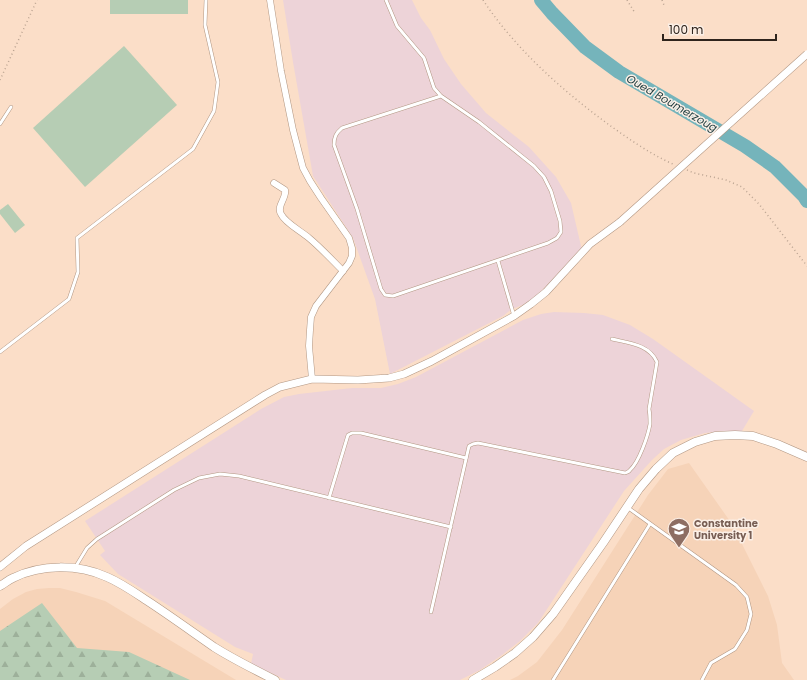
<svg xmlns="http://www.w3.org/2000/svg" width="807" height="680" font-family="Poppins,sans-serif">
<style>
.industrial{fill:#edd3d8}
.built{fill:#f6d3b8}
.forest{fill:url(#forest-firs)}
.pitch{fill:#b6cdb4}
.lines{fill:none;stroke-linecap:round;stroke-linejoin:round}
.river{stroke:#75b4bb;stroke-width:14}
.service-casing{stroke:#b29783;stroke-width:4}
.minor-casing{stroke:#b29783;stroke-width:7}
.tertiary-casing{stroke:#b29783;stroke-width:8}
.secondary-casing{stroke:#b29783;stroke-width:9}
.path{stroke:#bba492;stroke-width:1.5;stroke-dasharray:1 3;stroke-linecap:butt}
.service{stroke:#fff;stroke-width:3}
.minor{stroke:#fff;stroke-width:6}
.tertiary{stroke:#fff;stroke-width:7}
.secondary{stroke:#fff;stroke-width:8}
.tertiary-bridge-casing{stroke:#b29783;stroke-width:8;stroke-linecap:butt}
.tertiary-bridge{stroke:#fff;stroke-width:7}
.labels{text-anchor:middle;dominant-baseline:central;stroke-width:3;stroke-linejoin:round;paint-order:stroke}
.education-label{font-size:10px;font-weight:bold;fill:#785e54;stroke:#fbefe6;text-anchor:start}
.water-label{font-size:11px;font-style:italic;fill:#1a3a3d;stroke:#fbefe6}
</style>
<defs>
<pattern id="forest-firs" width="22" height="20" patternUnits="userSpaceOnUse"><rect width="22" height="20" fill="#b6cdb4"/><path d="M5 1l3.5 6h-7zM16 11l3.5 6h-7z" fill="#9db09a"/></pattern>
</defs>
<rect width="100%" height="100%" fill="#fbdec8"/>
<g class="industrial">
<path d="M 283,0 L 412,0 L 421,18 L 430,30 L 444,59 L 461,84 L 486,113 L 529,147 L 556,177 L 571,203 L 581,246 L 584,252 L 528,303 L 512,309 L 503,316 L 390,374 L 375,299 L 353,238 L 313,176 L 293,62 Z"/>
<path d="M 554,312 L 584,313 L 603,315 L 630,325 L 653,339 L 754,411 L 742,431 L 725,431 L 705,433 L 681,440 L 664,449 L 652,460 L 624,491 L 538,623 L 520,641 L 502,655 L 480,670 L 460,680 L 286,680 L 251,664 L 253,654 L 235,647 L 118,574 L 100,555 L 105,551 L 85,521 L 261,409 L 284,397 L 299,394 L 352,388 L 381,388 L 398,384 L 416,377 L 523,320 L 541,314 Z"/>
</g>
<g class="built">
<path d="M 689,463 L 732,524 L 768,596 L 777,625 L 782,663 L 794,680 L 510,680 L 518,676 L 537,662 L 562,630 L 648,495 L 668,469 Z"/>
<path d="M 49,588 L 60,588 L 76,592 L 105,601 L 236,680 L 0,680 L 0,609 L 13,599 L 26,592 L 37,589 Z"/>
</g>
<path class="forest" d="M 42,603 L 77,648 L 129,652 L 190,680 L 0,680 L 0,631 Z"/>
<g class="pitch">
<rect x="110" y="0" width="78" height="14"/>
<path d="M 124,46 L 177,105 L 85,187 L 33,128 Z"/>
<path d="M 8,204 L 25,225 L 15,233 L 0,214 L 0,210 Z"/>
</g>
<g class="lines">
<path class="river" d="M 541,0 L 552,13 L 585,47 L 619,72 L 745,146 L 775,167 L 804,196 L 807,201"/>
<g class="service-casing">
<g id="service">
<path d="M 386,0 L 397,26 L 424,58 L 434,88 L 441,96 L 479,122 L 534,166 L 544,177 L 551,191 L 560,221 L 561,232 L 557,238 L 548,243 L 393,296 L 385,295 L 381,289 L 357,209 L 334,145 C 334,137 336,133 342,128 L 441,96"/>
<path d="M 0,124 L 11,107"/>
<path d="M 498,261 L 514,316"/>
<path d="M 0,352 L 69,299 L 78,272 L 77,238 L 193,149 L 214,111 L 218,82 L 205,25 L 206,0"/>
<path d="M 329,498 L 348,435 L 352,433 L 361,433 L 466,458"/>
<path d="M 627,507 L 736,585 L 747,597 L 751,614 L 747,630 L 735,649 L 711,663 L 702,680"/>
<path d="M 76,566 L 87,548 L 97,539 L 174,490 L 199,478 L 220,474 L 239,476 L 451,527"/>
<path d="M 431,612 L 469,446 L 473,444 L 478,443 L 625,473 C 627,472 629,472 630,470 C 639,462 648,436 650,424 C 650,419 650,414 649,409 L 657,362 C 649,344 628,343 612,339"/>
<path d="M 553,680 L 650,524"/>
</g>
</g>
<g class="minor-casing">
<g id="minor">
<path d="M 270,0 L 281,71 L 293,130 L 299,153 L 303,168 L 310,181 L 321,198 L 349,238 L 352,248 L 352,256 L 349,263 L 316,306 L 311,317 L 310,330 L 309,346 L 312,379"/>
<path d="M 274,183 L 285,190 C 287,198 276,206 281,214 C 285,223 301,231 309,238 C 321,248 332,260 343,271"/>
</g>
</g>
<g class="tertiary-casing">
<path id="tertiary" d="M 0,567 L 26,546 L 265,395 L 280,387 L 312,379 L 358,380 L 389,378 L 404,374 L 432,361 L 514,316 L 531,304 L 546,292 L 590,244 L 620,222"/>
</g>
<g class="secondary-casing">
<g id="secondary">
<path d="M 0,586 C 4,584 8,580 13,578 C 41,564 78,564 107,577 C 121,583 134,592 146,600 C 169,615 191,631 214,647 C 233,659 255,670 275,680"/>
<path d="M 473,680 L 495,667 L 515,653 L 533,637 L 553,614 L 603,543 L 639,489 L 656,469 L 673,453 L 695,442 L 715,436 L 735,435 L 753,436 L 777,444 L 807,457"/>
</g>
</g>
<g class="path">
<path d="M 483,0 C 516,50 564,92 612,127 C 632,141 652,155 675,165"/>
<path d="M 627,0 L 635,13"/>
<path d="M 662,0 L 664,5"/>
<path d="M 0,80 L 37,0"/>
<path d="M 687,170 L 694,173 L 726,180 L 742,187 L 759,204 L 807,266"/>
</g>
<use href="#service" class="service"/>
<use href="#minor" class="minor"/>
<use href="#tertiary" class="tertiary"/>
<use href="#secondary" class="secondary"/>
<g class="tertiary-bridge-casing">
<path id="tertiary-bridge" d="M 620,222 L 807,54"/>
</g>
<use href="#tertiary-bridge" class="tertiary-bridge"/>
</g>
<defs>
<g id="university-pin" transform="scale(1.15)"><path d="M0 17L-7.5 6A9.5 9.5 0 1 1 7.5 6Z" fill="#8d6e63" stroke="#fbefe6"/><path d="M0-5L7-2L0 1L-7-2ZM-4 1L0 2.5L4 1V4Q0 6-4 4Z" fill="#fff"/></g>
</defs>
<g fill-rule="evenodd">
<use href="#university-pin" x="679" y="529"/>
</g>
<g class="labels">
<g class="education-label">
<text x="694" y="523">Constantine<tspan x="694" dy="12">University 1</tspan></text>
</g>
<g class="water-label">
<text transform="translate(672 103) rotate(30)">Oued Boumerzoug</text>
</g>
</g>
<path d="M663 34v6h113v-6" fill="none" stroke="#2f241c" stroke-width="2"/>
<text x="669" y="34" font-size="12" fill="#2f241c" stroke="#fbefe6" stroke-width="3" paint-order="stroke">100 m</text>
</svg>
